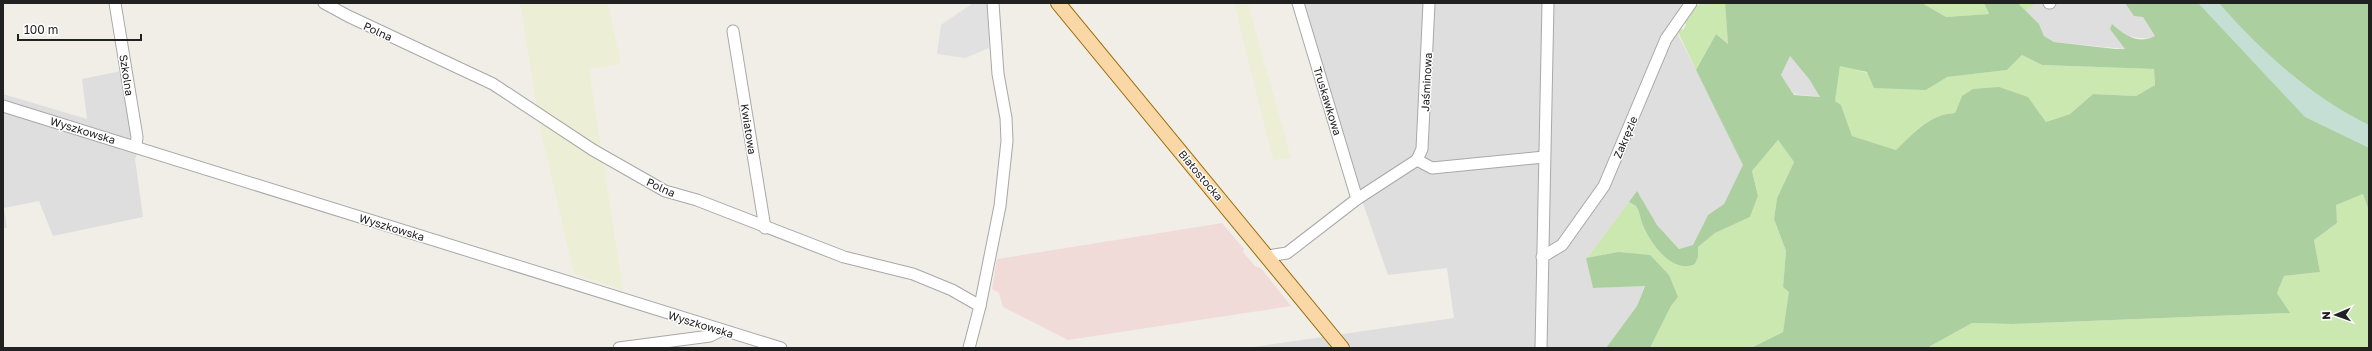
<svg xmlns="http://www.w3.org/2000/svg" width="2372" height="351" font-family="'Golos Text',sans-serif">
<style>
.residential{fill:#dfdede}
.commercial{fill:#f1dbd9}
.farmland{fill:#ecefd5}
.grass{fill:#cbe8b1}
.forest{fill:#accf9f;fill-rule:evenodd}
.wetland{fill:#c6dfd4}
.parking{fill:#e1e1e1}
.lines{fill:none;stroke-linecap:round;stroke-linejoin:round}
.minor-casing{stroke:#a8a8a8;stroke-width:13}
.major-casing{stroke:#996c06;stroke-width:16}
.minor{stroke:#fff;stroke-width:11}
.major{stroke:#f9d7a6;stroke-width:14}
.labels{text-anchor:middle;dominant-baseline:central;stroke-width:3;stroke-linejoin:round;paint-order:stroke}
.street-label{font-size:11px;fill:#212121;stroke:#fff}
</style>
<rect width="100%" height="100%" fill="#f1eee8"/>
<g class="residential">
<path d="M1302 3H1685L1671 21 1744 164 1724 204 1708 215 1694 245 1679 249 1657 225 1637 192 1587 258 1593 288 1645 285 1637 306 1606 348H1246L1454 318 1447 268 1388 275 1352 172Z"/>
<path d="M2037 3H2125L2134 15 2143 17 2155 36 2149 39 2125 36 2123 44 2126 49 2054 42 2044 36 2039 24 2026 11Z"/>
<path d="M1790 56 1809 79 1820 97 1794 94 1781 75Z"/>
<path d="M131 69 143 139 135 159 143 217 53 236 39 201 4 208 7 228H3V94L87 119 82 79Z"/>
</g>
<path class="commercial" d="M1222 223 1244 249 1243 252 1255 266 1261 268 1291 306 1068 340 1003 307 999 293 992 289 997 259Z"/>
<g class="farmland">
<path d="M520 3H608L621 64 589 69 623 290 574 274 541 132Z"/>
<path d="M1234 3H1248L1291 158 1273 160Z"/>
</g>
<g class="grass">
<path d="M1703 3H1725L1728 44 1716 34 1696 70 1678 32 1680 28 1683 30 1686 25 1685 22 1696 6Z"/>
<path d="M1922 3H1984L1989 14 1946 17Z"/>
<path d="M2018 3H2037L2026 11Z"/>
<path d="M2022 55 2042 65 2154 69 2155 85 2136 96 2093 94 2070 114 2046 122 2028 97 1962 96 1955 113C1930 114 1914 133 1896 150L1852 136 1841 105 1835 101 1840 65 1926 90 1946 77 2007 70Z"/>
<path d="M1778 140 1794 162 1777 198 1774 219 1786 251 1783 287 1790 291 1783 332 1751 348H1650L1671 306 1678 297 1618 252 1587 258 1629 202 1636 206C1640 212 1640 217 1642 223 1649 242 1672 275 1695 264L1698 257V247L1715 233 1750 217 1758 196 1752 171Z"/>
<path d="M2363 194 2369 211V348H1927L1972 323 2012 324 2289 313 2277 293 2284 276 2320 272 2314 240 2337 223 2335 205Z"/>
</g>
<g class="forest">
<path d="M1725 3H1922L1946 17 1989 14 1984 3H2018L2039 24 2044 36 2054 42 2115 49H2125L2110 29 2112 24C2124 35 2139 45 2155 36L2143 17 2134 16 2125 3H2369V211L2363 194 2336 205 2337 223 2314 240 2320 272 2284 276 2277 293 2290 313 2012 324 1972 323 1927 348H1751L1783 332 1789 292 1783 287 1786 251 1774 219 1777 198 1794 162 1778 140 1752 171 1758 196 1750 217 1715 233 1698 247V257L1695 264C1672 275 1649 242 1642 223 1640 217 1640 212 1636 206L1629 202 1637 191 1657 225 1679 249 1693 245 1708 215 1724 204 1743 165 1696 70 1716 34 1728 44ZM2022 55 2042 65 2154 69 2155 85 2136 96 2093 94 2070 114 2046 122 2028 97 1999 87 1973 89 1962 96 1955 113C1930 114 1914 133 1896 150L1852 136 1841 105 1835 101 1840 66 1867 72 1874 88 1926 90 1947 77 2007 70ZM1790 56 1809 79 1820 97 1794 95 1781 75Z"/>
<path d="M1618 252 1650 255 1669 275 1678 297 1671 306 1650 348H1606L1637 306 1645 286 1593 288 1586 258Z"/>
</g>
<path class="wetland" d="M2198 3H2219C2261 51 2311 97 2369 125V148L2305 117Z"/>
<path class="parking" d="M973 3H988L989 48 965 58 937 54 941 25Z"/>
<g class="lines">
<g class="minor-casing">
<g id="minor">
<path d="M115 3 137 137 136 147"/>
<path d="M324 3 348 16 493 84 593 150 665 191 697 200 844 257 913 274 952 290 980 306 969 348"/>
<path d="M1298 3 1357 199"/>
<path d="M2049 3H2050"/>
<path d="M733 31 765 228"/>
<path d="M3 106 781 348"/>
<path d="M1417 160 1422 149 1429 3"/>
<path d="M1268 256 1287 253 1357 199 1417 160 1432 168 1544 157"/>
<path d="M1542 257 1562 245 1604 186 1666 39 1691 3"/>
<path d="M980 306 1000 206 1007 141 1006 118 998 74 993 3"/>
<path d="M619 348 710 336 722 330"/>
<path d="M1541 348 1548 3"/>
</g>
</g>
<g class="major-casing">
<path id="major" d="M1058 3 1342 348"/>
</g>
<use href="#minor" class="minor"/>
<use href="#major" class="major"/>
</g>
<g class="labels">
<g class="street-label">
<text transform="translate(378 31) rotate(25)">Polna</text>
<text transform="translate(127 75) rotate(81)">Szkolna</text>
<text transform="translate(1426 82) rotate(-87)">Jaśminowa</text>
<text transform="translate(1328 101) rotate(73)">Truskawkowa</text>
<text transform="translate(749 129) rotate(81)">Kwiatowa</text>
<text transform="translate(83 130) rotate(17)">Wyszkowska</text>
<text transform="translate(1625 137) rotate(-67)">Zakręzie</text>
<text transform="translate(1201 175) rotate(50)">Białostocka</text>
<text transform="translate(661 187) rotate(25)">Polna</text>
<text transform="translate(392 227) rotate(17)">Wyszkowska</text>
<text transform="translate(701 324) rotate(17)">Wyszkowska</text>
</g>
</g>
<rect width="2372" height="351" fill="none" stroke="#212121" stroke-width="8"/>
<g transform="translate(2336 315) rotate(268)" stroke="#ffffff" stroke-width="3" paint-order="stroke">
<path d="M0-3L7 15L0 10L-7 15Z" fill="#212121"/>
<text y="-6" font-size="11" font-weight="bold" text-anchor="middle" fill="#212121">N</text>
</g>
<path d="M18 34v6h123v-6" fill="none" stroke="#212121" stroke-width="2"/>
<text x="24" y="34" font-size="12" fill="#212121" stroke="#ffffff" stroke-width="3" paint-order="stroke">100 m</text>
</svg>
